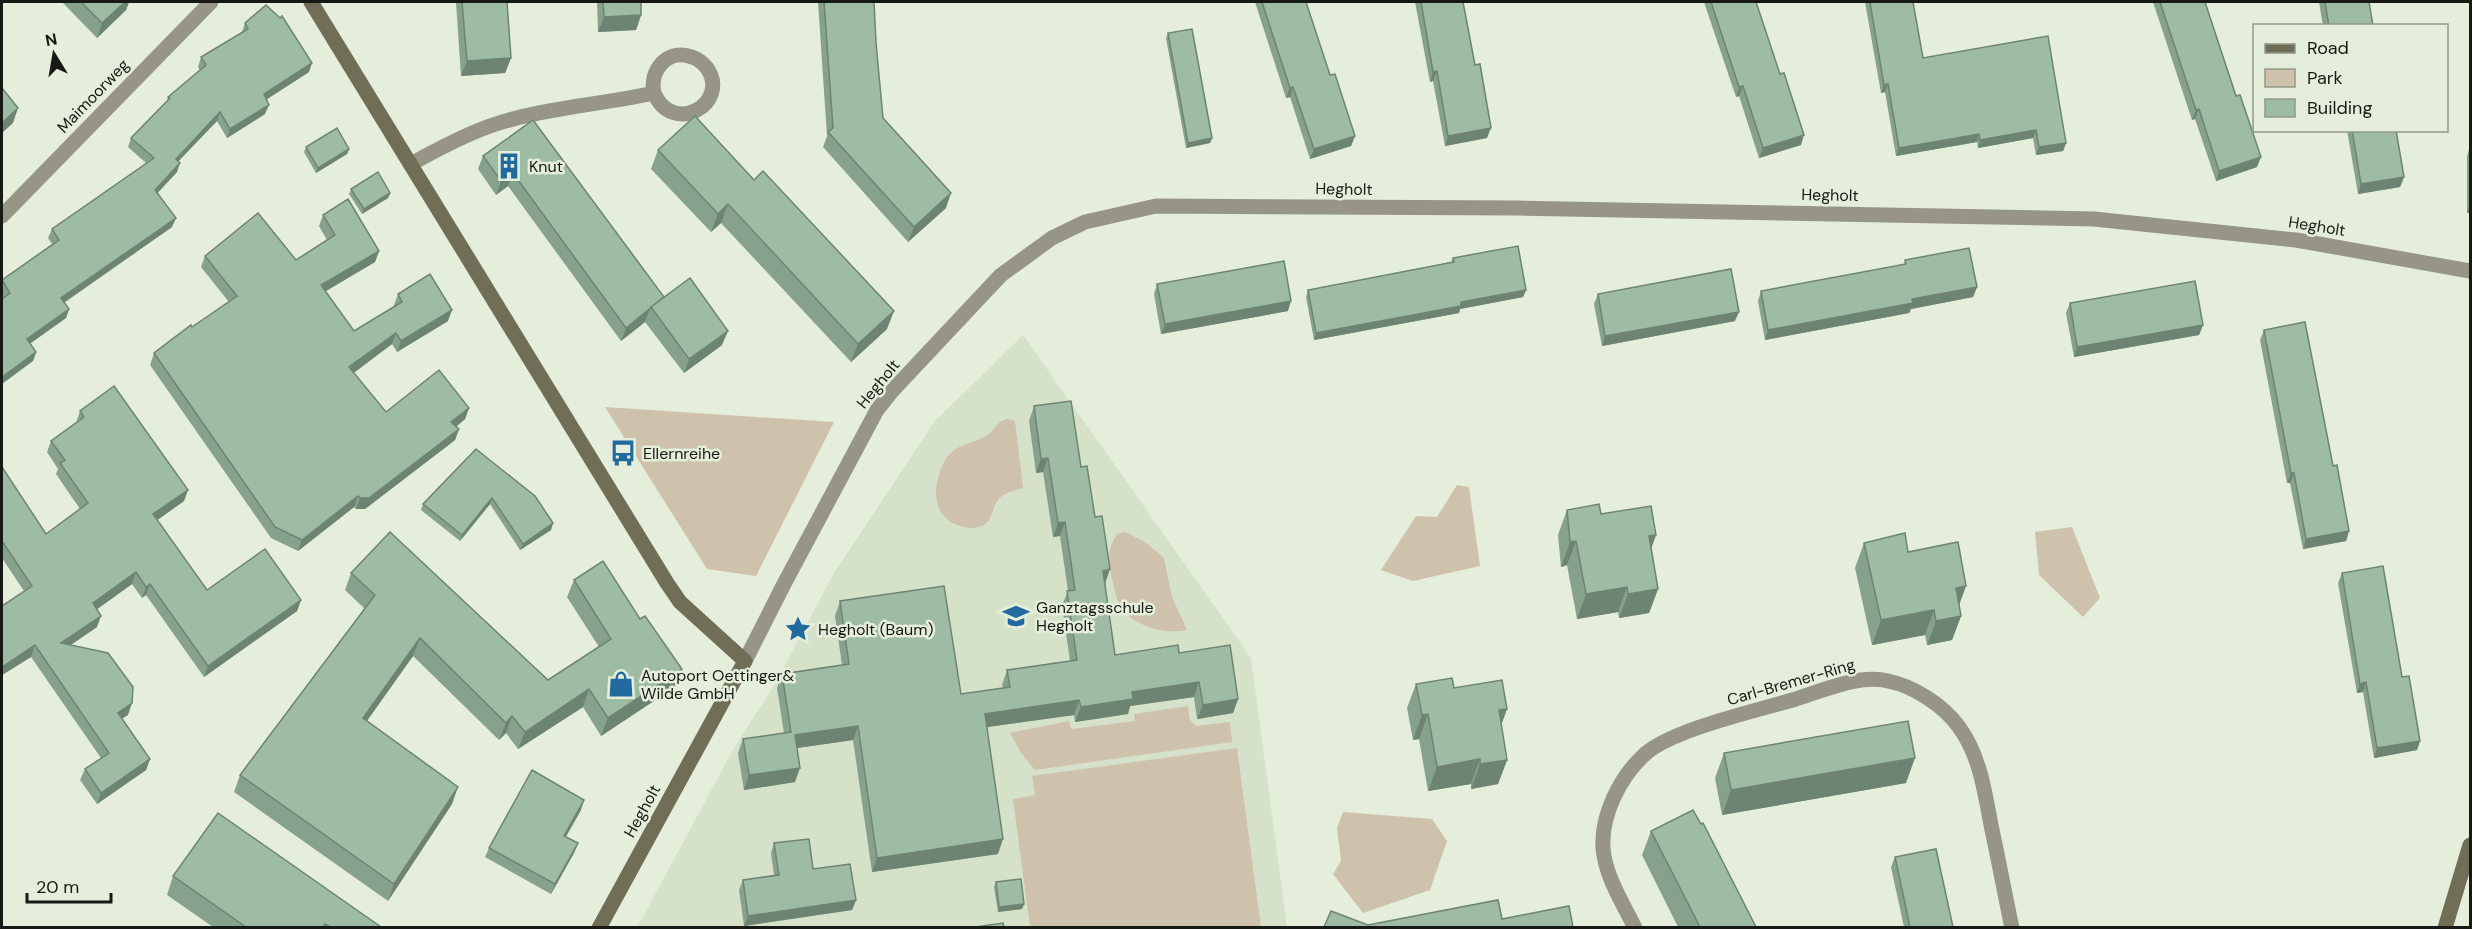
<svg xmlns="http://www.w3.org/2000/svg" width="2472" height="929" font-family="'DM Sans',sans-serif">
<style>
.built{fill:#d6e1c9}
.green{fill:#cfc2ad}
.lines{fill:none;stroke-linecap:round;stroke-linejoin:round}
.street{stroke:#979686;stroke-width:15}
.secondary{stroke:#706e57;stroke-width:15}
.wall{fill:#87a28c}
.shaded-wall{fill:#6e8472}
.building{fill:#9dbca3;stroke:#6e8472;stroke-width:1.5}
.labels{text-anchor:middle;dominant-baseline:central;stroke-width:5;stroke-linejoin:round;paint-order:stroke}
.street-label{font-size:16px;fill:#171a14;stroke:#e5eddb}
.poi-label{font-size:16px;fill:#171a14;stroke:#e5eddb;text-anchor:start}
</style>
<rect width="100%" height="100%" fill="#e5eddb"/>
<path class="built" d="M1023 335 1251 658 1287 927 637 928 734 748 775 684 834 573 935 421Z"/>
<g class="green">
<path d="M605 407 834 422 756 576 707 569Z"/>
<path d="M1007 419 1015 421 1023 488C1016 490 1007 492 1002 496 990 505 995 524 978 527 972 529 967 528 960 526 931 517 932 486 944 462 953 444 972 444 986 436 995 430 996 422 1007 419Z"/>
<path d="M1457 485 1469 487 1480 566 1413 581 1381 570 1416 516 1437 517Z"/>
<path d="M2072 527 2100 598 2083 617 2039 575 2035 532Z"/>
<path d="M1125 532 1145 542 1164 558 1172 597 1187 630C1166 635 1132 626 1120 606 1116 598 1114 588 1112 579 1108 563 1107 549 1117 534Z"/>
<path d="M1188 706 1190 720 1196 726 1230 722 1232 742 1035 770 1021 753 1010 733 1069 721 1071 729 1135 721 1134 714Z"/>
<path d="M1237 748 1261 927H1030L1013 799 1035 795 1032 776Z"/>
<path d="M1343 812 1432 819 1447 841 1430 890 1363 913 1333 874 1341 861 1337 828Z"/>
</g>
<g class="lines">
<g class="street">
<path d="M411 164C436 150 462 136 490 126 542 108 599 105 654 93 673 137 731 103 707 68 703 63 698 59 692 57 668 48 649 70 654 93"/>
<path d="M2 216 211 2"/>
<path d="M745 661 784 584 877 410 892 391 1001 275 1052 238 1085 222 1156 206 1517 208 2094 219 2296 240 2470 271"/>
<path d="M1635 928C1623 903 1605 876 1603 848 1601 815 1620 777 1644 755 1670 730 1759 710 1796 699 1817 692 1840 683 1861 680 1870 679 1880 679 1888 681 1914 686 1944 706 1959 727 1981 757 1985 795 1992 830 1999 862 2005 895 2012 928"/>
</g>
<g class="secondary">
<path d="M311 2 667 583 680 602 745 661 599 928"/>
<path d="M2445 928 2470 845"/>
</g>
</g>
<g class="wall">
<path d="M62 2H129L126 10 97 38Z"/>
<path d="M456 2H507L511 58 505 73 461 76Z"/>
<path d="M597 2H641V15L636 30 598 32Z"/>
<path d="M818 2H874L876 43 883 118 946 208 908 242 823 147 827 136Z"/>
<path d="M1255 2H1306L1330 75 1355 136 1351 146 1310 159 1290 97 1286 98Z"/>
<path d="M1415 2H1463L1487 138 1445 146 1433 81 1430 82Z"/>
<path d="M1704 2H1756L1801 145 1759 158 1739 96 1736 97Z"/>
<path d="M1865 2H1913L1923 58 2066 143 2063 151 2036 155 2033 138 1978 148 1977 142 1896 156 1885 92 1881 93Z"/>
<path d="M2153 2H2205L2236 96 2257 167 2216 181 2195 119 2192 120Z"/>
<path d="M2319 2H2369L2373 26H2323Z"/>
<path d="M245 23 309 72 267 99 265 114 227 138 217 121 178 161 177 172 157 193 172 227 64 303 69 309 66 318 30 343 36 352 33 361 2 295V280L52 244 48 238 52 229 146 163 128 147 131 138 167 101 168 97 200 70 198 67 201 57 242 32Z"/>
<path d="M1168 33 1212 138 1210 143 1186 148 1166 38Z"/>
<path d="M695 116 887 329 851 362 721 223 711 232 651 169 658 150Z"/>
<path d="M533 120 664 297 722 345 684 373 645 322 621 341 508 186 496 195 478 169 483 156Z"/>
<path d="M2347 130H2396L2404 177 2400 187 2358 194Z"/>
<path d="M2470 146V213H2467V156Z"/>
<path d="M306 147 349 149 347 154 316 173 304 152Z"/>
<path d="M351 189 390 193 388 198 362 214 349 194Z"/>
<path d="M323 215 379 251 375 262 325 291 354 331 394 306V305L398 294 448 321 397 352 392 344 354 373 386 412 469 408 465 419 456 427 459 429 455 440 365 509H356L354 507 298 551 271 538 150 365 154 353 229 302 201 267 205 256 296 260 327 240 319 226Z"/>
<path d="M1453 258 1526 290 1523 297 1460 309 1459 313 1314 340 1306 297 1308 290 1451 262Z"/>
<path d="M1905 260 1977 287 1973 297 1911 309 1909 313 1765 340 1758 301 1761 291 1904 265Z"/>
<path d="M1157 284 1288 311 1161 334 1154 294Z"/>
<path d="M1598 294 1735 321 1602 346 1594 304Z"/>
<path d="M2070 303 2203 325 2199 335 2074 357 2066 313Z"/>
<path d="M2264 330 2333 466 2349 531 2346 541 2303 549 2290 483H2287L2260 340Z"/>
<path d="M1034 406 1081 467 1105 584 1115 655 1179 653 1238 699 1233 713 1197 719 1194 697 1130 706 1128 714 1075 722 1074 715 987 727 998 854 872 872 853 740 797 748 795 782 744 790 738 753 743 739 784 733 777 688 782 674 842 665 835 616 840 601 961 694 1003 688 1002 685 1007 670 1070 661 1062 605 1068 591 1060 536 1053 537 1043 472 1036 473 1029 421Z"/>
<path d="M80 411 188 490 184 501 157 520 207 590 301 600 297 611 204 677 146 595 142 598 132 584 97 609V627L71 645 128 715 122 718 150 759 146 770 97 804 80 780 85 769 101 758 31 657 2 675V606L24 591 2 558V467L46 534 80 509 56 474 58 469 47 452 51 441 76 423Z"/>
<path d="M476 449 553 523 551 530 520 550 490 504 460 541 421 510 423 504Z"/>
<path d="M1567 510 1601 514 1656 535 1651 548 1658 589 1649 613 1619 618 1618 612 1577 619 1567 565 1561 567 1558 535Z"/>
<path d="M1864 543 1908 552 1959 606 1961 616 1952 640 1927 645 1925 635 1872 645 1855 568Z"/>
<path d="M351 573 548 680 599 647 567 597 574 580 640 619 682 669 675 687 601 736 583 707 518 749 506 733 499 740 413 656 367 721 452 804 388 901 234 792 240 775 365 609 345 590Z"/>
<path d="M2342 573 2402 677 2420 741 2417 750 2374 758 2363 692 2357 693 2338 583Z"/>
<path d="M1416 684 1507 709 1501 725 1507 760 1498 784 1471 789V784L1428 791 1419 739 1413 740 1407 708Z"/>
<path d="M1724 753 1906 783 1722 815 1715 778Z"/>
<path d="M581 810 566 837 578 843 574 853 551 894 485 857 489 848Z"/>
<path d="M1651 831 1756 927H1678L1642 855Z"/>
<path d="M774 843 856 900 852 910 744 926 739 890 743 880 774 875 771 853Z"/>
<path d="M1895 857 1953 927H1904L1891 867Z"/>
<path d="M173 876 381 927H213L167 895Z"/>
<path d="M996 882 1024 904 1022 909 998 912 994 887Z"/>
</g>
<g class="shaded-wall">
<path d="M125 2H129L126 10 97 38 102 23Z"/>
<path d="M641 15 636 30 598 32 604 17Z"/>
<path d="M511 58 505 73 461 76 467 61Z"/>
<path d="M312 63 309 72 261 103 264 94Z"/>
<path d="M1437 71 1433 81 1430 82 1433 72Z"/>
<path d="M1888 84 1885 92 1881 93 1884 85Z"/>
<path d="M1743 86 1739 96 1736 97 1739 87Z"/>
<path d="M1293 87 1290 97 1286 98 1290 88Z"/>
<path d="M269 105 265 114 227 138 230 129Z"/>
<path d="M18 108 13 123 2 133V123Z"/>
<path d="M2199 109 2195 119 2192 120 2196 110Z"/>
<path d="M220 112 217 121 172 168 176 159Z"/>
<path d="M1491 128 1487 138 1445 146 1448 136Z"/>
<path d="M2036 130 2033 138 1978 148 1980 140Z"/>
<path d="M1979 134 1977 142 1896 156 1899 148Z"/>
<path d="M1804 135 1801 145 1759 158 1763 148Z"/>
<path d="M1355 136 1351 146 1310 159 1314 149Z"/>
<path d="M1212 138 1210 143 1186 148 1188 143Z"/>
<path d="M2066 143 2063 151 2036 155 2039 147Z"/>
<path d="M349 149 347 154 316 173 318 168Z"/>
<path d="M2261 157 2257 167 2216 181 2219 171Z"/>
<path d="M180 163 177 172 152 199 155 190Z"/>
<path d="M513 173 508 186 496 195 501 181Z"/>
<path d="M2404 177 2400 187 2358 194 2361 184Z"/>
<path d="M390 193 388 198 362 214 364 209Z"/>
<path d="M951 193 946 208 908 242 914 227Z"/>
<path d="M728 204 721 223 711 232 718 214Z"/>
<path d="M2470 204V213H2467Z"/>
<path d="M176 218 172 227 57 307 61 298Z"/>
<path d="M379 251 375 262 316 297 321 285Z"/>
<path d="M1977 287 1973 297 1911 309 1909 313 1765 340 1768 330 1912 299Z"/>
<path d="M1526 290 1523 297 1460 309 1459 313 1314 340 1316 333 1461 302Z"/>
<path d="M1291 301 1288 311 1161 334 1165 324Z"/>
<path d="M650 308 645 322 621 341 626 328Z"/>
<path d="M69 309 66 318 24 348 27 339Z"/>
<path d="M452 310 448 321 397 352 401 341Z"/>
<path d="M894 311 887 329 851 362 858 344Z"/>
<path d="M1739 312 1735 321 1602 346 1605 336Z"/>
<path d="M2203 325 2199 335 2074 357 2077 347Z"/>
<path d="M728 331 722 345 684 373 689 359Z"/>
<path d="M396 333 392 344 345 379 349 367Z"/>
<path d="M36 352 33 361 2 384V377Z"/>
<path d="M469 408 465 419 447 434 451 422Z"/>
<path d="M459 429 455 440 365 509H356L360 498Z"/>
<path d="M1048 458 1043 472 1036 473 1041 459Z"/>
<path d="M2291 473H2294L2290 483H2287Z"/>
<path d="M188 490 184 501 149 526 153 514Z"/>
<path d="M358 496 354 507 298 551 302 540Z"/>
<path d="M492 498 490 504 460 541 462 535Z"/>
<path d="M1065 522 1060 536 1053 537 1058 523Z"/>
<path d="M553 523 551 530 520 550 523 544Z"/>
<path d="M2349 531 2346 541 2303 549 2306 539Z"/>
<path d="M1656 535 1647 560 1649 536Z"/>
<path d="M1576 541 1567 565 1561 567 1570 542Z"/>
<path d="M1110 569 1105 584 1103 571Z"/>
<path d="M136 572 132 584 89 615 93 603Z"/>
<path d="M150 584 146 595 142 598 146 587Z"/>
<path d="M1966 586 1957 611 1956 588Z"/>
<path d="M1627 587 1618 612 1577 619 1586 594Z"/>
<path d="M1658 589 1649 613 1619 618 1628 594Z"/>
<path d="M301 600 297 611 204 677 208 666Z"/>
<path d="M1934 610 1925 635 1872 645 1881 620Z"/>
<path d="M101 616 97 627 57 654 61 643Z"/>
<path d="M1961 616 1952 640 1927 645 1936 621Z"/>
<path d="M420 638 413 656 356 736 363 718Z"/>
<path d="M35 645 31 657 2 675V667Z"/>
<path d="M682 669 675 687 601 736 608 718Z"/>
<path d="M1199 682 1194 697 1130 706 1128 714 1075 722 1081 707 1132 692Z"/>
<path d="M2366 682 2363 692 2357 693 2360 684Z"/>
<path d="M589 689 583 707 518 749 525 732Z"/>
<path d="M1238 699 1233 713 1197 719 1203 705Z"/>
<path d="M1079 700 1074 715 980 728 985 714Z"/>
<path d="M132 703 128 715 114 724 118 713Z"/>
<path d="M1507 709 1498 734 1499 710Z"/>
<path d="M1428 714 1419 739 1413 740 1422 715Z"/>
<path d="M512 716 506 733 499 740 506 723Z"/>
<path d="M858 726 853 740 790 749 795 735Z"/>
<path d="M2420 741 2417 750 2374 758 2377 748Z"/>
<path d="M1915 758 1906 783 1722 815 1731 790Z"/>
<path d="M150 759 146 770 97 804 101 793Z"/>
<path d="M1480 759 1471 784 1428 791 1437 767Z"/>
<path d="M1507 760 1498 784 1471 789 1480 764Z"/>
<path d="M800 768 795 782 744 790 749 775Z"/>
<path d="M458 787 452 804 388 901 394 884Z"/>
<path d="M584 800 581 810 560 846 564 836Z"/>
<path d="M1003 839 998 854 872 872 877 858Z"/>
<path d="M578 843 574 853 551 894 555 884Z"/>
<path d="M856 900 852 910 744 926 748 916Z"/>
<path d="M1024 904 1022 909 998 912 999 907Z"/>
</g>
<g class="building">
<path d="M81 2H125L102 23Z"/>
<path d="M462 2H507L511 58 467 61Z"/>
<path d="M603 2H641V15L604 17Z"/>
<path d="M824 2H874L876 43 883 118 951 193 914 227 828 132 833 128Z"/>
<path d="M1262 2H1306L1330 75 1335 74 1355 136 1314 149 1293 87 1290 88Z"/>
<path d="M1421 2H1463L1475 65 1480 64 1491 128 1448 136 1437 71 1433 72Z"/>
<path d="M1711 2H1756L1780 74 1784 73 1804 135 1763 148 1743 86 1739 87Z"/>
<path d="M1870 2H1913L1923 58 2048 36 2066 143 2039 147 2036 130 1980 140 1979 134 1899 148 1888 84 1884 85Z"/>
<path d="M2160 2H2205L2236 96 2240 95 2261 157 2219 171 2199 109 2196 110Z"/>
<path d="M2325 2H2369L2373 26H2329Z"/>
<path d="M266 5 280 18 282 16 312 63 264 94 269 105 230 129 220 112 176 159 180 163 155 190 176 218 61 298 69 309 27 339 36 352 2 377V299L10 293 2 280 59 240 52 229 154 158 131 138 170 98 168 97 206 65 201 57 248 29 245 23Z"/>
<path d="M1192 29 1212 138 1188 143 1168 33Z"/>
<path d="M2 88 18 108 2 123Z"/>
<path d="M695 116 754 180 763 171 894 311 858 344 728 204 718 214 658 150Z"/>
<path d="M533 120 664 297 626 328 513 173 501 181 483 156Z"/>
<path d="M337 128 349 149 318 168 306 147Z"/>
<path d="M2352 130H2396L2404 177 2361 184Z"/>
<path d="M378 172 390 193 364 209 351 189Z"/>
<path d="M348 199 379 251 321 285 354 331 402 302 398 294 430 274 452 310 401 341 396 333 349 367 386 412 439 370 469 408 451 422 459 429 369 498H360L358 496 302 540 275 527 154 353 191 325 192 327 237 296 205 256 258 213 296 260 335 235 323 215Z"/>
<path d="M1518 246 1526 290 1461 302V306L1316 333 1308 290 1454 262 1453 258Z"/>
<path d="M1969 248 1977 287 1912 299 1913 303 1768 330 1761 291 1906 264 1905 260Z"/>
<path d="M1284 261 1291 301 1165 324 1157 284Z"/>
<path d="M1731 269 1739 312 1605 336 1598 294Z"/>
<path d="M690 278 728 331 689 359 651 307Z"/>
<path d="M2195 281 2203 325 2077 347 2070 303Z"/>
<path d="M2305 322 2333 466 2337 465 2349 531 2306 539 2294 473H2291L2264 330Z"/>
<path d="M114 386 188 490 153 514 207 590 265 549 301 600 208 666 150 584 146 587 136 572 93 603 101 616 61 643 108 653 133 687 132 703 118 713 150 759 101 793 85 769 109 753 35 645 2 667V606L32 586 2 541V467L46 534 88 503 60 463 65 460 51 441 84 417 80 411Z"/>
<path d="M1071 401 1081 467 1087 466 1095 517 1102 516 1110 569 1103 571 1115 655 1178 645 1179 653 1230 645 1238 699 1203 705 1199 682 1132 692 1133 699 1081 707 1079 700 985 714 1003 839 877 858 858 726 795 735 800 768 749 775 743 739 791 732 782 674 849 664 840 601 944 586 961 694 1010 687 1007 670 1077 660 1067 591 1075 590 1065 522 1058 523 1048 458 1041 459 1034 406Z"/>
<path d="M476 449 535 496 553 523 523 544 492 498 462 535 423 504Z"/>
<path d="M1599 504 1601 514 1651 506 1656 535 1649 536 1658 589 1628 594 1627 587 1586 594 1576 541 1570 542 1567 510Z"/>
<path d="M390 532 548 680 611 639 574 580 603 561 640 619 645 616 682 669 608 718 589 689 525 732 512 716 506 723 420 638 363 718 458 787 394 884 240 775 375 595 351 573Z"/>
<path d="M1905 533 1908 552 1958 542 1966 586 1956 588 1961 616 1936 621 1934 610 1881 620 1864 543Z"/>
<path d="M2383 566 2402 677 2409 676 2420 741 2377 748 2366 682 2360 684 2342 573Z"/>
<path d="M1452 678 1454 688 1502 680 1507 709 1499 710 1507 760 1480 764V759L1437 767 1428 714 1422 715 1416 684Z"/>
<path d="M1908 721 1915 758 1731 790 1724 753Z"/>
<path d="M532 770 584 800 564 836 578 843 555 884 489 848Z"/>
<path d="M1693 810 1701 824 1703 823 1756 927H1700L1651 831Z"/>
<path d="M218 813 381 927H330L325 924 323 927H246L173 876Z"/>
<path d="M809 839 813 869 850 864 856 900 748 916 743 880 779 875 774 843Z"/>
<path d="M1936 849 1953 927H1910L1895 857Z"/>
<path d="M1021 879 1024 904 999 907 996 882Z"/>
<path d="M1498 900 1502 919 1569 906 1573 927H1324L1331 911 1368 925Z"/>
<path d="M1003 923 1004 927H975Z"/>
</g>
<defs>
<g id="building-bare" transform="scale(2.07)"><path d="M-4-6H4V6H1V3H-1V6H-4ZM-2.5-4.3h1.7v1.8h-1.7ZM.8-4.3h1.7v1.8H.8ZM-2.5-1h1.7V.8h-1.7ZM.8-1h1.7V.8H.8Z" fill="#206a9d" stroke="#e5eddb" stroke-width="2.5" paint-order="stroke"/></g>
<g id="bus-bare" transform="scale(2.07)"><path d="M-5-6H5V4H4V6H2V4H-2V6H-4V4H-5ZM-3.5-4V0h7V-4ZM-3.5 1.2v1.5H-2V1.2ZM2 1.2v1.5H3.5V1.2Z" fill="#206a9d" stroke="#e5eddb" stroke-width="2.5" paint-order="stroke"/></g>
<g id="school-bare" transform="scale(2.07)"><path d="M0-5L7-2L0 1L-7-2ZM-4 1L0 2.5L4 1V4Q0 6-4 4Z" fill="#206a9d" stroke="#e5eddb" stroke-width="2.5" paint-order="stroke"/></g>
<g id="sight-bare" transform="scale(2.07)"><path d="M0-6L1.8-2.2L6-1.7L2.9 1.2L3.7 5.4L0 3.3L-3.7 5.4L-2.9 1.2L-6-1.7L-1.8-2.2Z" fill="#206a9d" stroke="#e5eddb" stroke-width="2.5" paint-order="stroke"/></g>
<g id="shop-bare" transform="scale(2.07)"><path d="M-5-2.5h2.3a2.7 3.5 0 0 1 5.4 0H5L5.5 6h-11ZM-1.5-2.5h3a1.5 2.3 0 0 0-3 0Z" fill="#206a9d" stroke="#e5eddb" stroke-width="2.5" paint-order="stroke"/></g>
</defs>
<g fill-rule="evenodd">
<use href="#building-bare" x="509" y="166"/>
<use href="#bus-bare" x="623" y="453"/>
<use href="#school-bare" x="1016" y="616"/>
<use href="#sight-bare" x="798" y="629"/>
<use href="#shop-bare" x="621" y="684"/>
</g>
<g class="labels">
<g class="street-label">
<text transform="translate(93 96) rotate(-46)">Maimoorweg</text>
<text transform="translate(1344 189) rotate(1)">Hegholt</text>
<text transform="translate(1830 195) rotate(1)">Hegholt</text>
<text transform="translate(2317 226) rotate(9)">Hegholt</text>
<text transform="translate(878 384) rotate(-51)">Hegholt</text>
<text transform="translate(1791 682) rotate(-16)">Carl-Bremer-Ring</text>
<text transform="translate(642 811) rotate(-61)">Hegholt</text>
</g>
<g class="poi-label">
<text x="529" y="166">Knut</text>
<text x="643" y="453">Ellernreihe</text>
<text x="1036" y="607">Ganztagsschule<tspan x="1036" dy="18">Hegholt</tspan></text>
<text x="818" y="629">Hegholt (Baum)</text>
<text x="641" y="675">Autoport Oettinger&amp;<tspan x="641" dy="18">Wilde GmbH</tspan></text>
</g>
</g>
<rect width="2472" height="929" fill="none" stroke="#171a14" stroke-width="6"/>
<rect x="2253" y="24" width="195" height="108" fill="#e5eddb" stroke="#93998b" stroke-width="1.5"/>
<rect x="2265" y="44" width="30" height="9" fill="#706e57" stroke="#93998b" stroke-width="1.5"/>
<text x="2307" y="54" font-size="18" fill="#171a14">Road</text>
<rect x="2265" y="69" width="30" height="18" fill="#cfc2ad" stroke="#93998b" stroke-width="1.5"/>
<text x="2307" y="84" font-size="18" fill="#171a14">Park</text>
<rect x="2265" y="99" width="30" height="18" fill="#9dbca3" stroke="#93998b" stroke-width="1.5"/>
<text x="2307" y="114" font-size="18" fill="#171a14">Building</text>
<g transform="translate(54 54) rotate(349)" stroke="#e5eddb" stroke-width="4.5" paint-order="stroke">
<path d="M0-4.5L10 22L0 15L-10 22Z" fill="#171a14"/>
<text y="-9" font-size="16" font-weight="bold" text-anchor="middle" fill="#171a14">N</text>
</g>
<path d="M27 893v9h84v-9" fill="none" stroke="#171a14" stroke-width="3"/>
<text x="36" y="893" font-size="18" fill="#171a14" stroke="#e5eddb" stroke-width="4.5" paint-order="stroke">20 m</text>
</svg>
